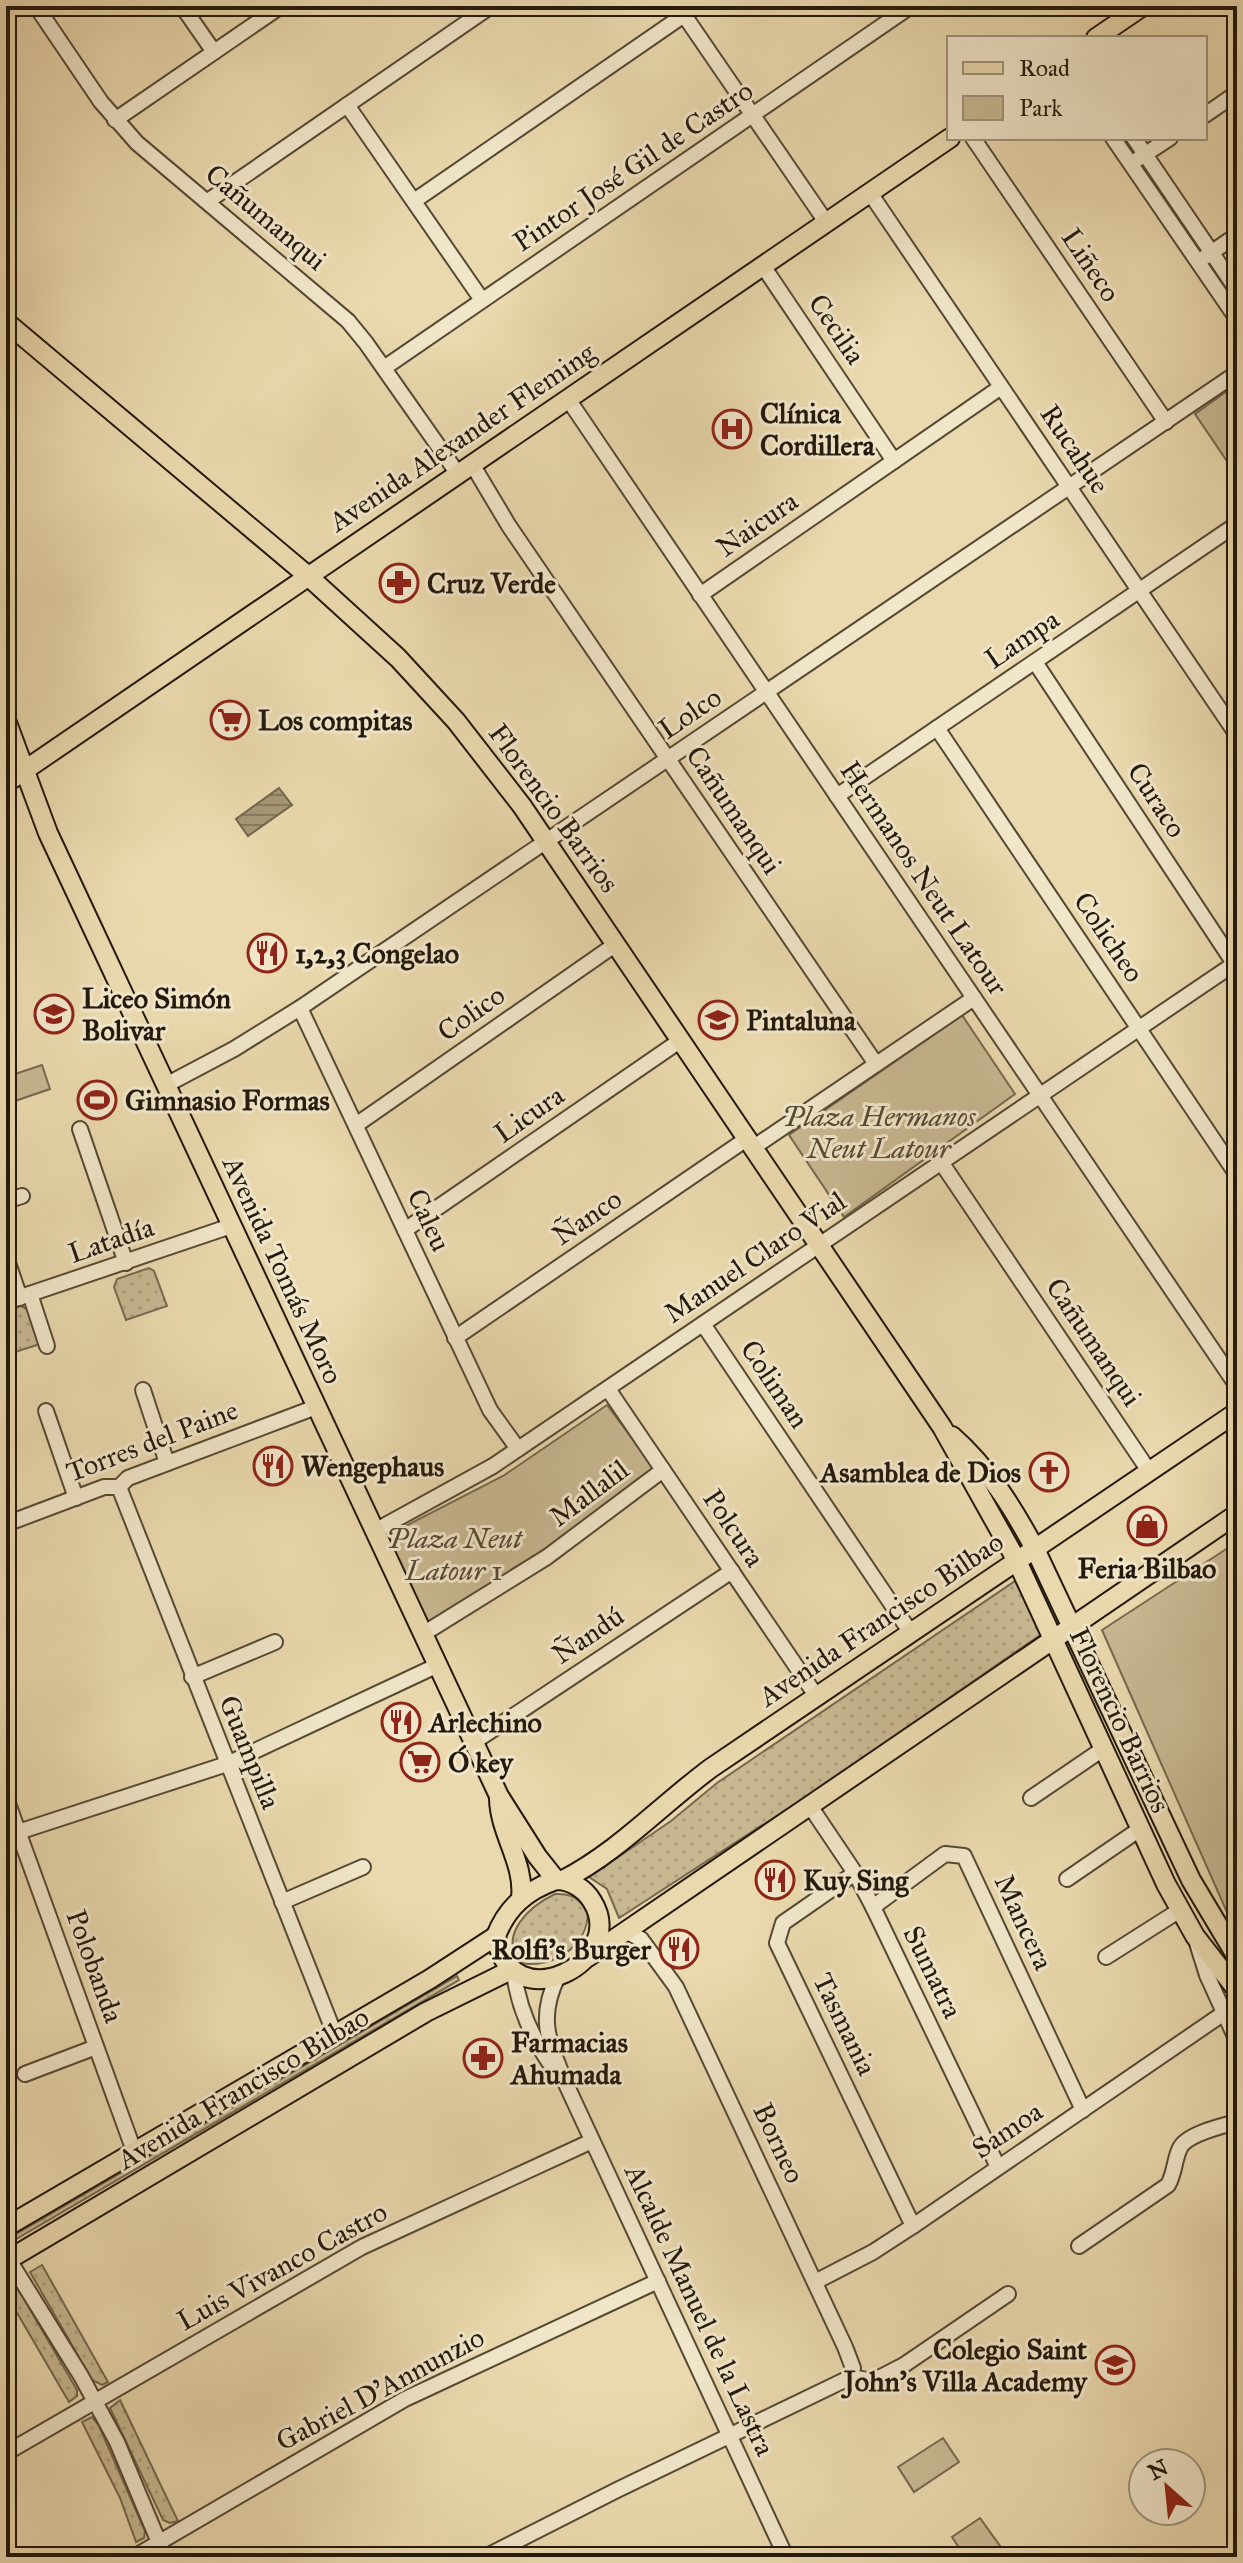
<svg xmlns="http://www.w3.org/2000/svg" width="1243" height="2563" font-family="'IM FELL Great Primer',serif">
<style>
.grass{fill:url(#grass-dots);stroke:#76684f;stroke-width:2}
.park{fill:#c8b892;stroke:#76684f;stroke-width:2}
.water{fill:url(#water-rules);stroke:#72654c;stroke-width:2}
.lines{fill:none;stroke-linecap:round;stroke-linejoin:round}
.minor-casing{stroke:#554934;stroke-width:18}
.major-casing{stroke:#23190c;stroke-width:22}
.minor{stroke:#f1e6ca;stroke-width:14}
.major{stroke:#ead9ae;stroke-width:18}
.labels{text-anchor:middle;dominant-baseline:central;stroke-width:6;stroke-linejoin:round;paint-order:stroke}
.street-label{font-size:28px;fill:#23190c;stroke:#f1e6ca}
.poi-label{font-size:28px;font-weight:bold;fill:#23190c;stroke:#f1e6ca;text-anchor:start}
.park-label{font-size:28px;font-style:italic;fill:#554934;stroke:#f1e6ca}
</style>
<defs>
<pattern id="grass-dots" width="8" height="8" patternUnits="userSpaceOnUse" patternTransform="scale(2)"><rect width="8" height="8" fill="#c8b892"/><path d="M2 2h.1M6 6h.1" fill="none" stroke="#ac9e7d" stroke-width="1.8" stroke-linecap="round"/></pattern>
<pattern id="water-rules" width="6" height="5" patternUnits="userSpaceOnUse" patternTransform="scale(2)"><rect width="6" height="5" fill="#a69877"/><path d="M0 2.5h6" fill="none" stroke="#877b60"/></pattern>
</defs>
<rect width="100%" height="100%" fill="#ead9ae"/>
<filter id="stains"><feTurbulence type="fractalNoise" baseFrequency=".0025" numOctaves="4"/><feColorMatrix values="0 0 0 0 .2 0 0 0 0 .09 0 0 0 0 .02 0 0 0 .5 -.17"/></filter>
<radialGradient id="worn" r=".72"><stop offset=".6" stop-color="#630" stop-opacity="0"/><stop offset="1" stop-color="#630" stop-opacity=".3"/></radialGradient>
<g class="grass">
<path d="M149 1268 154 1271 167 1306 126 1320 114 1287 117 1279Z"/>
<path d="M21 1306 27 1309 40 1344 6 1355V1311Z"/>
<path d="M1018 1579 1043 1633 815 1791 619 1918 607 1889 589 1877 671 1821 717 1783Z"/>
<path d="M555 1894C572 1893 579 1899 588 1912 588 1947 552 1969 520 1963 498 1934 530 1906 555 1894Z"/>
<path d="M457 1976 459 1980 6 2245V2240Z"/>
<path d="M42 2265 108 2382 102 2385 92 2380 30 2272Z"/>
<path d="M14 2282 77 2390V2396L69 2402 6 2294V2286Z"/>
<path d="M120 2400 178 2521 170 2523 163 2520 110 2408Z"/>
<path d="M92 2417 99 2426 145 2531 144 2538 136 2542 120 2498 82 2422Z"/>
</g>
<g class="park">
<path d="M1237 384V476L1195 414Z"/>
<path d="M962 1015 1015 1094 844 1217 789 1135Z"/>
<path d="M42 1065 50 1089 6 1104V1077Z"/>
<path d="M607 1405 655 1469 544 1555 429 1626 386 1536 503 1476Z"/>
<path d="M1237 1542V1928L1230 1919 1102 1630Z"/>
<path d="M943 2438 959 2462 914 2492 898 2467Z"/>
<path d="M980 2518 1008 2557H965L952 2537Z"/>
</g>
<path class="water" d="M279 788 292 805 248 836 236 819Z"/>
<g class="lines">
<g class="minor-casing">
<g id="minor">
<path d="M36 6 101 102 137 143 348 321 366 343 458 474"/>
<path d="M182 6 214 52"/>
<path d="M684 15 826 222"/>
<path d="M347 105 482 300"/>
<path d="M1205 115 1237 93"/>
<path d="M115 120 281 6"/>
<path d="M973 138 1166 422"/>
<path d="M1113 138 1237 319"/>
<path d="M1134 138 1237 290"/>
<path d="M1138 159 1170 138"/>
<path d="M870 193 1237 735"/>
<path d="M208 201 491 6"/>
<path d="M414 201 697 6"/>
<path d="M1205 257 1237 235"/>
<path d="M763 266 894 461"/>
<path d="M384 368 911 6"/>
<path d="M568 399 1237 1386"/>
<path d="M472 464 509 526 876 1064"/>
<path d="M700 595 1001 387"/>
<path d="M1035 662 1237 968"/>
<path d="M937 728 1237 1175"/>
<path d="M837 796 1237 524"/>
<path d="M300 1008 490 1410 518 1449"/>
<path d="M166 1085 234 1049 300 1008 1237 373"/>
<path d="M356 1125 616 944"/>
<path d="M80 1129 126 1263"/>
<path d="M754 1147 974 998"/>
<path d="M941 1162 1149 1471"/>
<path d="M6 1201 22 1196"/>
<path d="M405 1230 681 1040"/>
<path d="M6 1257 20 1298"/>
<path d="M30 1294 47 1346"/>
<path d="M6 1302 231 1226"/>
<path d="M703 1324 911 1633"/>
<path d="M455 1338 748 1138"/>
<path d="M608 1389 817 1697"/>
<path d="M143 1390 167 1463"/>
<path d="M46 1411 76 1498"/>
<path d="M119 1487 335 2035"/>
<path d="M6 1524 104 1487H119L128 1478 316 1407"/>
<path d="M375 1531 493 1466 1237 962"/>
<path d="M423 1634 547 1557 663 1470"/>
<path d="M192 1677 275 1642"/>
<path d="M474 1742 732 1571"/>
<path d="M6 1798 134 2151"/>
<path d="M1031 1798 1103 1749"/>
<path d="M810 1806 855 1873 873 1907 998 2167"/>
<path d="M6 1836 227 1764 438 1665"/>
<path d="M855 1873 783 1923 777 1943 913 2226"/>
<path d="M1067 1879 1140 1829"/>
<path d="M282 1902 363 1867"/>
<path d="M873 1907 945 1854 964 1856 1083 2110"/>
<path d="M625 1931 641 1939 676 1987 845 2347 853 2368 851 2377"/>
<path d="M1196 1940 1207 1975 1237 2041"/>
<path d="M1106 1957 1180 1910"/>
<path d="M514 1973C518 2005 532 2038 551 2065"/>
<path d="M558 1976C537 2019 549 2042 566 2084L786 2557"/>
<path d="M25 2074 96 2047"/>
<path d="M1079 2246 1168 2185C1175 2173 1174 2160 1180 2148 1187 2134 1222 2126 1237 2122"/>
<path d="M6 2255 81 2376 117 2442 165 2557"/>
<path d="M815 2282 873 2252 913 2226 1224 2013"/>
<path d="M6 2453 362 2247 592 2141"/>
<path d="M134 2557 405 2399 658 2281"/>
<path d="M485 2557 617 2490 851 2377 873 2381 904 2365 1008 2294"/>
</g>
</g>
<g class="major-casing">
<g id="major">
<path d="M1096 38 1143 6"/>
<path d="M6 322 308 576 398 658 456 721 522 806 942 1427 1017 1561 1166 1884 1195 1936 1237 1990"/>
<path d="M6 720 48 833 499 1796 537 1856 556 1880"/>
<path d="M6 783 950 138"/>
<path d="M952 1436C988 1468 1012 1506 1035 1549L1191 1880 1237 1957"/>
<path d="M499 1799C500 1834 525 1863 521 1898"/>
<path d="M556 1880C571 1880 585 1889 592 1901 630 1961 510 2023 496 1936 507 1907 527 1890 556 1880Z"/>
<path d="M563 1880C618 1852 661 1805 711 1768L1237 1412"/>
<path d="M588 1957 1237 1514"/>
<path d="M6 2227 430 1979 496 1936"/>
<path d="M6 2261 426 2012 511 1970"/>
</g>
</g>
<use href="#minor" class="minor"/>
<use href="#major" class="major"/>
</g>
<defs>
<g id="hospital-ring" transform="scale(2)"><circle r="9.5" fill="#f1e6ca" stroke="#8f2418" stroke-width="1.5"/><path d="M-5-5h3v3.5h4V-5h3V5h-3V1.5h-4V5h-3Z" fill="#8f2418"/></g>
<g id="pharmacy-ring" transform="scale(2)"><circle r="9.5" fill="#f1e6ca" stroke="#8f2418" stroke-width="1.5"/><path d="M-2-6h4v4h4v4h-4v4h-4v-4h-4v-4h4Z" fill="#8f2418"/></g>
<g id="supermarket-ring" transform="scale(2)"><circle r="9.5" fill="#f1e6ca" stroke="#8f2418" stroke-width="1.5"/><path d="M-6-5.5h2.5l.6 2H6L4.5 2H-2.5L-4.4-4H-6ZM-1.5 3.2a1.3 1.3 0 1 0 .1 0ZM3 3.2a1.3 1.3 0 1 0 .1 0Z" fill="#8f2418"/></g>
<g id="restaurant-ring" transform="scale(2)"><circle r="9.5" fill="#f1e6ca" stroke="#8f2418" stroke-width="1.5"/><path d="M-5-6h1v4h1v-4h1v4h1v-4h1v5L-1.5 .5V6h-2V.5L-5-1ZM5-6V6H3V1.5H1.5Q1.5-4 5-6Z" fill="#8f2418"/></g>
<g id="school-ring" transform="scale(2)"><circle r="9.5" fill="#f1e6ca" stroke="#8f2418" stroke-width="1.5"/><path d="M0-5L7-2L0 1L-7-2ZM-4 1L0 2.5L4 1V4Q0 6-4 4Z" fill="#8f2418"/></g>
<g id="stadium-ring" transform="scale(2)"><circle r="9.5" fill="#f1e6ca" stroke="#8f2418" stroke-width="1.5"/><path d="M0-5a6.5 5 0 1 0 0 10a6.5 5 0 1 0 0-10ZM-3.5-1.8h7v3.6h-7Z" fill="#8f2418"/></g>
<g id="church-ring" transform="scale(2)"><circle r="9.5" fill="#f1e6ca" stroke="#8f2418" stroke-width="1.5"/><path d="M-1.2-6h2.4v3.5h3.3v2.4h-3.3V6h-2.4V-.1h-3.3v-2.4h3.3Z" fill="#8f2418"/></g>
<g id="shop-ring" transform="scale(2)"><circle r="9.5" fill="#f1e6ca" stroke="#8f2418" stroke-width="1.5"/><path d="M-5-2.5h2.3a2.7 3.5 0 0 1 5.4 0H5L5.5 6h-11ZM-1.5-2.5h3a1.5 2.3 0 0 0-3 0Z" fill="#8f2418"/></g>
</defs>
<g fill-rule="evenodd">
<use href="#hospital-ring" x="732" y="429"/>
<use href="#pharmacy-ring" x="399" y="583"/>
<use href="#supermarket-ring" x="230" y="720"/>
<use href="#restaurant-ring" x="267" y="953"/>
<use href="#school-ring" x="54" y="1014"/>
<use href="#school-ring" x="718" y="1020"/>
<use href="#stadium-ring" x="97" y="1100"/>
<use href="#restaurant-ring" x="273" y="1466"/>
<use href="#church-ring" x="1049" y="1472"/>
<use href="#shop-ring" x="1147" y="1526"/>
<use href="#restaurant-ring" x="401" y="1722"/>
<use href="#supermarket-ring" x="420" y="1762"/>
<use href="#restaurant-ring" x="775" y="1880"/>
<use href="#restaurant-ring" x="679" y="1949"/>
<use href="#pharmacy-ring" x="483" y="2058"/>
<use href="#school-ring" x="1115" y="2365"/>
</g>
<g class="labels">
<g class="street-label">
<text transform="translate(633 166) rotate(-34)">Pintor José Gil de Castro</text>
<text transform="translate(266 217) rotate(40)">Cañumanqui</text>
<text transform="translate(1091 265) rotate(56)">Liñeco</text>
<text transform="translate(837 329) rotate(56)">Cecilia</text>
<text transform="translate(462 437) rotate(-34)">Avenida Alexander Fleming</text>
<text transform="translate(1075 449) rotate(56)">Rucahue</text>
<text transform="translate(757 524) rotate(-35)">Naicura</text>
<text transform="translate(1022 639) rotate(-34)">Lampa</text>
<text transform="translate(690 713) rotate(-34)">Lolco</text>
<text transform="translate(1157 800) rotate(57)">Curaco</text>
<text transform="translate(554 808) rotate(54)">Florencio Barrios</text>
<text transform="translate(734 810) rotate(56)">Cañumanqui</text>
<text transform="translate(924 878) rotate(56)">Hermanos Neut Latour</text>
<text transform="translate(1109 937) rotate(56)">Colicheo</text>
<text transform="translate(471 1013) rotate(-35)">Colico</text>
<text transform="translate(529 1114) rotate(-35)">Licura</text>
<text transform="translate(587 1217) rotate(-34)">Ñanco</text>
<text transform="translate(429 1220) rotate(65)">Caleu</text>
<text transform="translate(111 1240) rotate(-19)">Latadía</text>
<text transform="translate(755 1257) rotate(-34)">Manuel Claro Vial</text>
<text transform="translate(283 1270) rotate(65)">Avenida Tomás Moro</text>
<text transform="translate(1094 1342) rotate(56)">Cañumanqui</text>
<text transform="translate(775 1384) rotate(56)">Coliman</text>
<text transform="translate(152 1441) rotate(-21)">Torres del Paine</text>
<text transform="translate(589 1493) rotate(-37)">Mallalil</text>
<text transform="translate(734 1528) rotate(56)">Polcura</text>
<text transform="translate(881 1619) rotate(-34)">Avenida Francisco Bilbao</text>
<text transform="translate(588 1635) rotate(-34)">Ñandú</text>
<text transform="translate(1120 1720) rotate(65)">Florencio Barrios</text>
<text transform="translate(250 1752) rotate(68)">Guampilla</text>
<text transform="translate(1024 1922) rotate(65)">Mancera</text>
<text transform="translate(95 1966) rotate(70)">Polobanda</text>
<text transform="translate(933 1972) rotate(64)">Sumatra</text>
<text transform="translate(845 2024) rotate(64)">Tasmania</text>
<text transform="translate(243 2088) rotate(-31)">Avenida Francisco Bilbao</text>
<text transform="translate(1007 2130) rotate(-34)">Samoa</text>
<text transform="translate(779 2143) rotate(65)">Borneo</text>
<text transform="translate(282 2266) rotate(-29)">Luis Vivanco Castro</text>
<text transform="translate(700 2310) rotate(65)">Alcalde Manuel de la Lastra</text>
<text transform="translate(380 2389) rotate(-28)">Gabriel D'Annunzio</text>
</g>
<g class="poi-label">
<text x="760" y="413">Clínica<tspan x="760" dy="32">Cordillera</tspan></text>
<text x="427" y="583">Cruz Verde</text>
<text x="258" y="720">Los compitas</text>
<text x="295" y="953">1,2,3 Congelao</text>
<text x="82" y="998">Liceo Simón<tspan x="82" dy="32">Bolivar</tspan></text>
<text x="746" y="1020">Pintaluna</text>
<text x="125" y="1100">Gimnasio Formas</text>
<text x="301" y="1466">Wengephaus</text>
<text x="1021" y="1472" text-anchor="end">Asamblea de Dios</text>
<text x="1147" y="1568" text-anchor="middle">Feria Bilbao</text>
<text x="429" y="1722">Arlechino</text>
<text x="448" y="1762">Ó key</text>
<text x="803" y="1880">Kuy Sing</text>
<text x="651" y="1949" text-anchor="end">Rolfi's Burger</text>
<text x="511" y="2042">Farmacias<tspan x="511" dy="32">Ahumada</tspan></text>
<text x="1087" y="2349" text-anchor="end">Colegio Saint<tspan x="1087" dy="32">John's Villa Academy</tspan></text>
</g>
<g class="park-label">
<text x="879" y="1116">Plaza Hermanos<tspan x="879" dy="32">Neut Latour</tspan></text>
<text x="454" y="1538">Plaza Neut<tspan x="454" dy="32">Latour 1</tspan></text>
</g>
</g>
<rect width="1243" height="2563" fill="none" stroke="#ead9ae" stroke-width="32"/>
<rect x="8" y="8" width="1227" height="2547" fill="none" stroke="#23190c" stroke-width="4"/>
<rect x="16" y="16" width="1211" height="2531" fill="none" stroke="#23190c" stroke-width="2"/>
<rect x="947" y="36" width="260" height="104" fill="#f1e6ca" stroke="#9f947e" stroke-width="2"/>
<rect x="963" y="62" width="40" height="12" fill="#ead9ae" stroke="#9f947e" stroke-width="2"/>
<text x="1019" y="76" font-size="24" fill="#23190c">Road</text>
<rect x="963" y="96" width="40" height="24" fill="#c8b892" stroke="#9f947e" stroke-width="2"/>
<text x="1019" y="116" font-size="24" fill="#23190c">Park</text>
<g transform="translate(1167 2487) rotate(333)"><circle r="38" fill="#f1e6ca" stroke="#9f947e" stroke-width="2"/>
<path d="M0-6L14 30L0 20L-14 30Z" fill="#8f2418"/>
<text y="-12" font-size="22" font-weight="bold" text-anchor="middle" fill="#23190c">N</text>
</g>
<rect width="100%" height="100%" filter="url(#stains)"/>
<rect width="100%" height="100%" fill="url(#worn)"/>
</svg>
